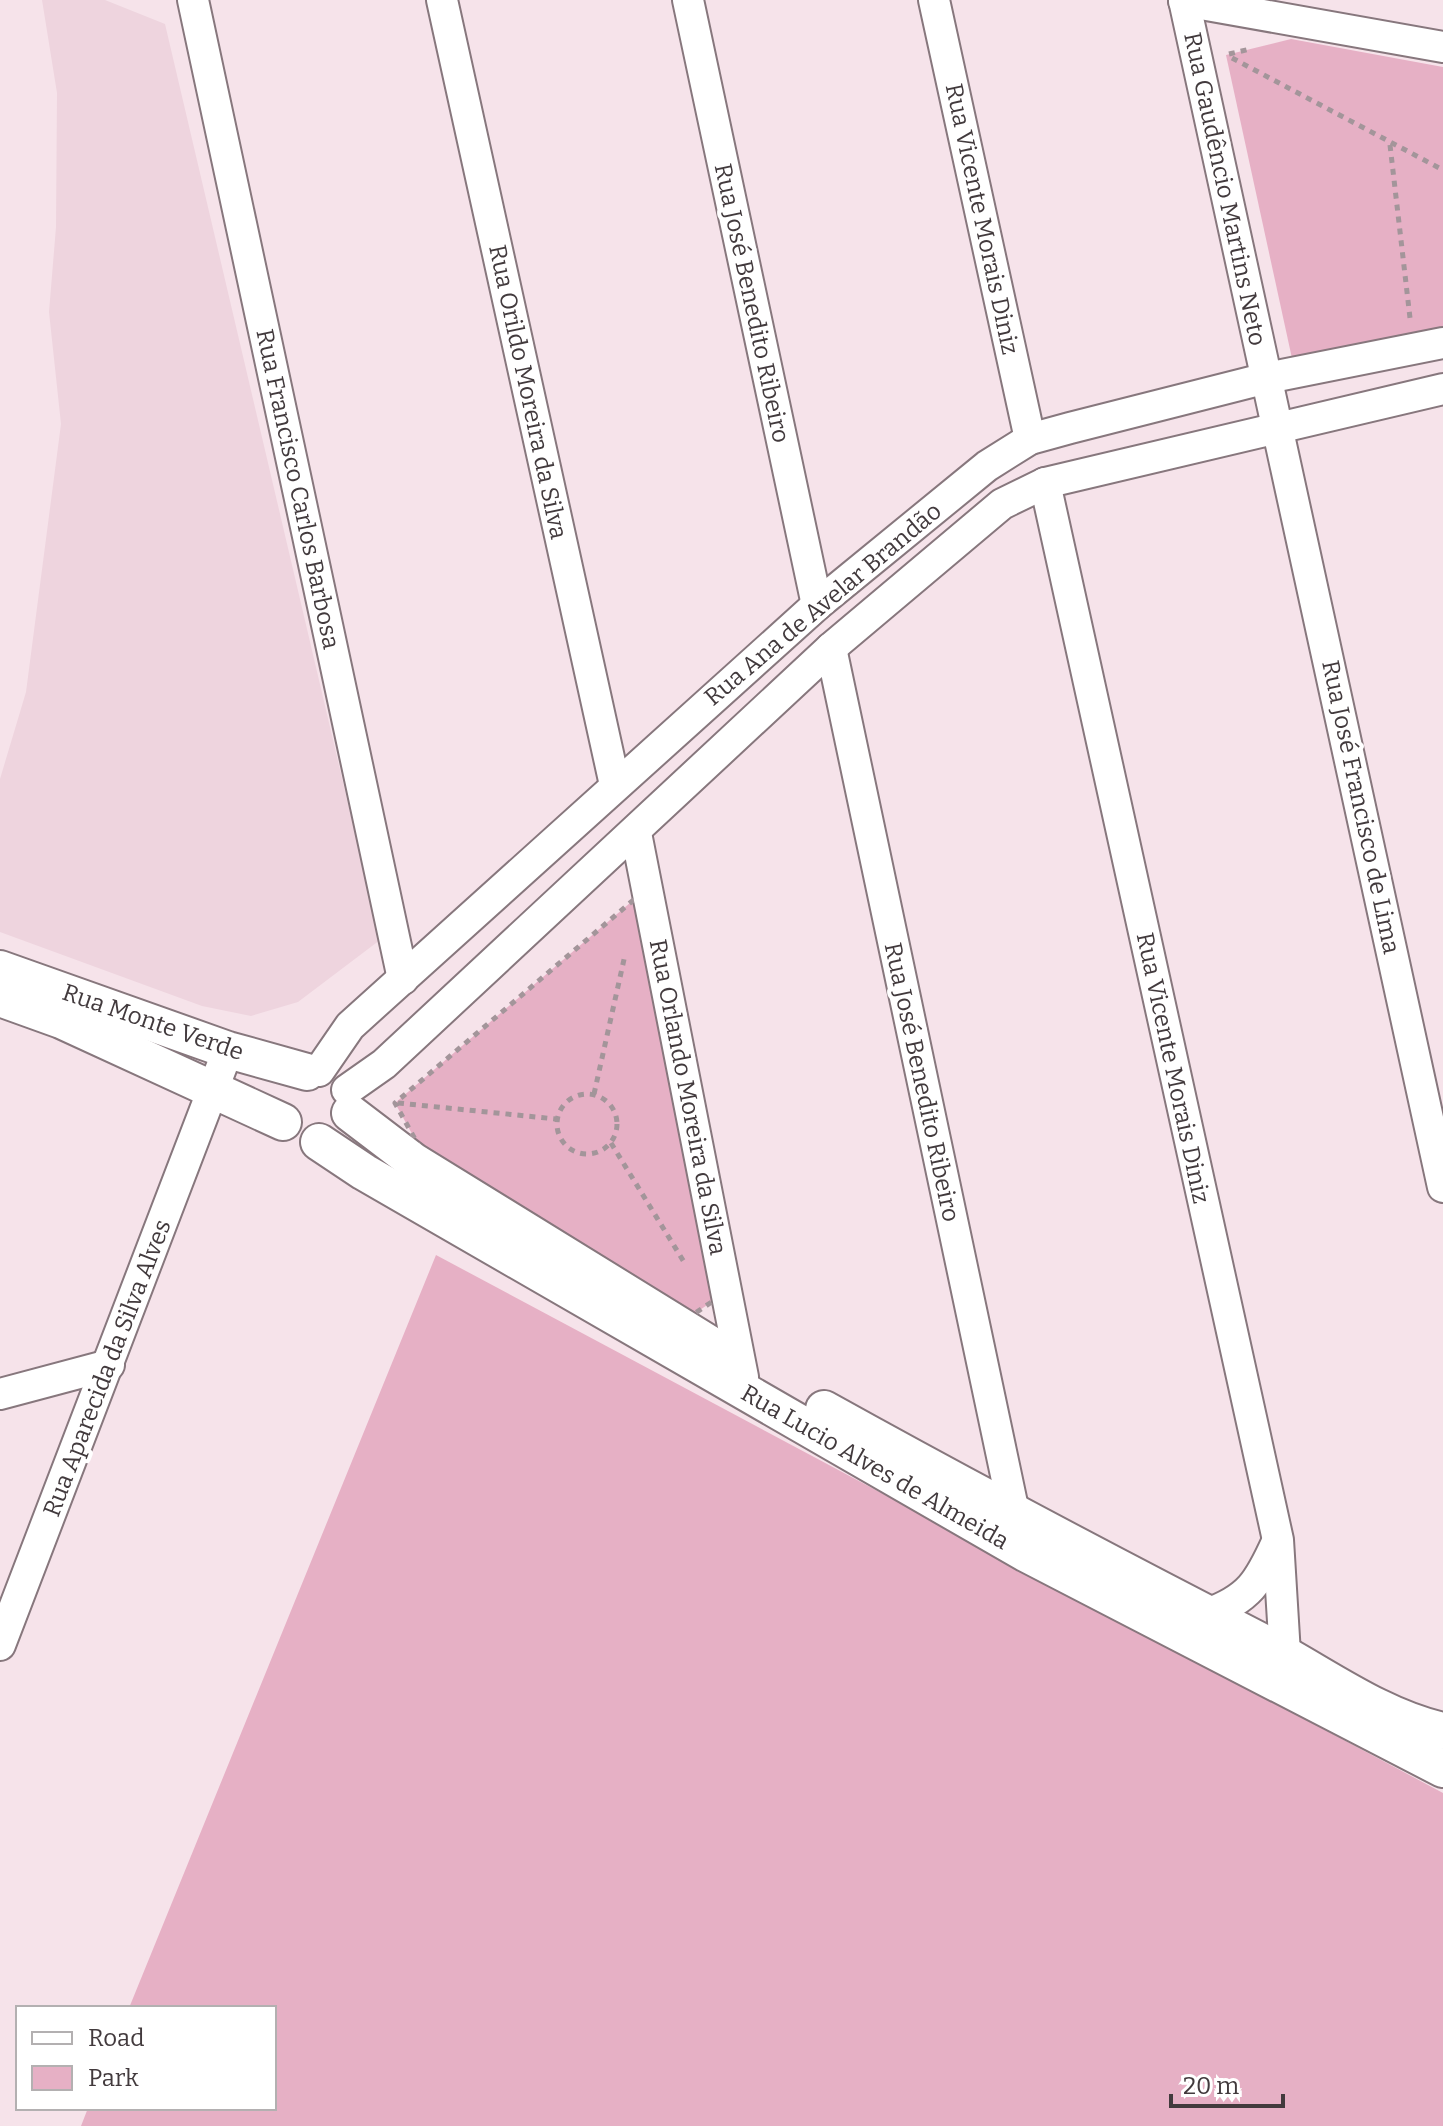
<svg xmlns="http://www.w3.org/2000/svg" width="1443" height="2126" font-family="Bitter,serif">
<style>
.built{fill:#eed4de}
.green{fill:#e6b0c5}
.lines{fill:none;stroke-linecap:round;stroke-linejoin:round}
.minor-casing{stroke:#87777d;stroke-width:34}
.tertiary-casing{stroke:#87777d;stroke-width:40}
.path{stroke:#a3959a;stroke-width:5;stroke-dasharray:6 6;stroke-linecap:butt}
.minor{stroke:#fff;stroke-width:30}
.tertiary{stroke:#fff;stroke-width:36}
.labels{text-anchor:middle;dominant-baseline:central;stroke-width:8;stroke-linejoin:round;paint-order:stroke}
.street-label{font-size:24px;fill:#423a3d;stroke:#fff}
</style>
<rect width="100%" height="100%" fill="#f6e3ea"/>
<path class="built" d="M42 0H105L165 24 380 940 298 1002 251 1016 202 1006 0 932V779L26 692 61 424 49 312 56 227 57 93Z"/>
<g class="green">
<path d="M1291 39 1443 67V338L1293 363 1226 55Z"/>
<path d="M637 897 722 1295 688 1318 432 1170 395 1103Z"/>
<path d="M436 1255 1443 1793V2126H81L88 2108H274V2008H129Z"/>
</g>
<g class="lines">
<g class="minor-casing">
<g id="minor">
<path d="M193 0 403 979"/>
<path d="M442 0 615 785"/>
<path d="M688 0 817 605"/>
<path d="M934 0 1030 439"/>
<path d="M1184 0 1443 1187"/>
<path d="M1184 1 1443 47"/>
<path d="M1045 483 1278 1540 1285 1654 1277 1674"/>
<path d="M831 648 1017 1527"/>
<path d="M636 833 743 1377"/>
<path d="M319 1071 350 1026 817 605 987 466 1030 439 1070 428 1267 378 1443 343"/>
<path d="M347 1090 384 1064 831 648 1002 504 1045 483 1443 389"/>
<path d="M0 1394 109 1365"/>
<path d="M1207 1614C1249 1599 1259 1582 1277 1542"/>
<path d="M0 1645 228 1050"/>
</g>
</g>
<g class="tertiary-casing">
<g id="tertiary">
<path d="M0 969 228 1050 307 1072"/>
<path d="M0 998 61 1020 283 1122"/>
<path d="M350 1113 413 1161 734 1359"/>
<path d="M319 1142 364 1172 1025 1553 1443 1769"/>
<path d="M824 1409C968 1489 1112 1565 1258 1640 1319 1671 1376 1716 1443 1731"/>
</g>
</g>
<g class="path">
<path d="M1229 54 1250 49"/>
<path d="M1232 58 1443 170"/>
<path d="M1390 145 1410 318"/>
<path d="M637 897 722 1295 688 1318 432 1170 395 1103Z"/>
<circle cx="587" cy="1124" r="30"/>
<path d="M594 1094 625 955"/>
<path d="M398 1103 556 1119"/>
<path d="M611 1143 684 1262"/>
</g>
<use href="#minor" class="minor"/>
<use href="#tertiary" class="tertiary"/>
</g>
<g class="labels">
<g class="street-label">
<text transform="translate(1225 189) rotate(78)">Rua Gaudêncio Martins Neto</text>
<text transform="translate(982 219) rotate(78)">Rua Vicente Morais Diniz</text>
<text transform="translate(752 303) rotate(78)">Rua José Benedito Ribeiro</text>
<text transform="translate(528 392) rotate(78)">Rua Orildo Moreira da Silva</text>
<text transform="translate(298 489) rotate(78)">Rua Francisco Carlos Barbosa</text>
<text transform="translate(823 604) rotate(-40)">Rua Ana de Avelar Brandão</text>
<text transform="translate(1361 807) rotate(78)">Rua José Francisco de Lima</text>
<text transform="translate(153 1022) rotate(19)">Rua Monte Verde</text>
<text transform="translate(1173 1068) rotate(78)">Rua Vicente Morais Diniz</text>
<text transform="translate(922 1082) rotate(78)">Rua José Benedito Ribeiro</text>
<text transform="translate(688 1097) rotate(79)">Rua Orlando Moreira da Silva</text>
<text transform="translate(107 1368) rotate(-69)">Rua Aparecida da Silva Alves</text>
<text transform="translate(875 1467) rotate(30)">Rua Lucio Alves de Almeida</text>
</g>
</g>
<rect x="16" y="2006" width="260" height="104" fill="#ffffff" stroke="#b3b0b1" stroke-width="2"/>
<rect x="32" y="2032" width="40" height="12" fill="#ffffff" stroke="#b3b0b1" stroke-width="2"/>
<text x="88" y="2046" font-size="24" fill="#423a3d">Road</text>
<rect x="32" y="2066" width="40" height="24" fill="#e6b0c5" stroke="#b3b0b1" stroke-width="2"/>
<text x="88" y="2086" font-size="24" fill="#423a3d">Park</text>
<path d="M1171 2094v12h112v-12" fill="none" stroke="#423a3d" stroke-width="4"/>
<text x="1183" y="2094" font-size="24" fill="#423a3d" stroke="#ffffff" stroke-width="6" paint-order="stroke">20 m</text>
</svg>
